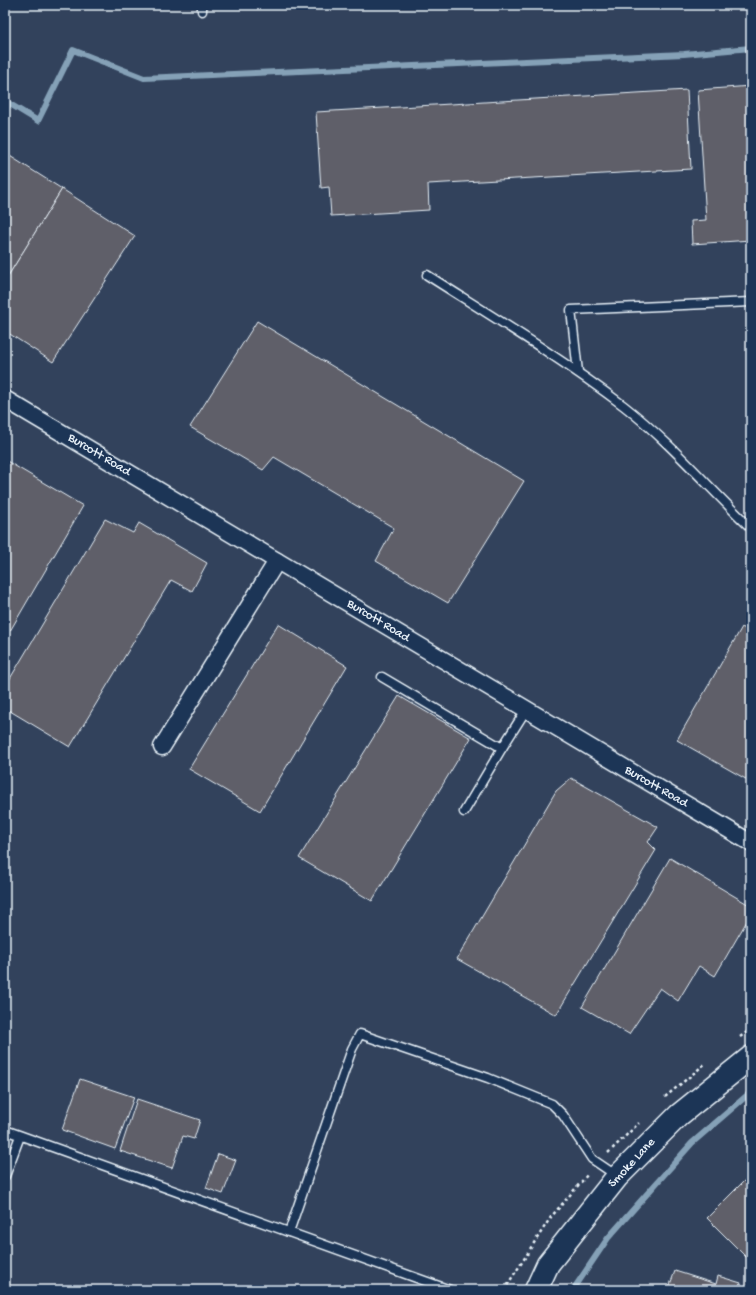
<svg xmlns="http://www.w3.org/2000/svg" width="756" height="1295" font-family="'Gochi Hand',sans-serif">
<style>
.built{fill:#31425c}
.lines{fill:none;stroke-linecap:round;stroke-linejoin:round}
.stream{stroke:#85a1b7;stroke-width:6}
.building{fill:#5f5f69;stroke:#e8f1f8}
.service-casing{stroke:#e8f1f8;stroke-width:11}
.minor-casing{stroke:#e8f1f8;stroke-width:19}
.trunk-casing{stroke:#e8f1f8;stroke-width:25}
.path{stroke:#e8f1f8;stroke-width:2.5;stroke-dasharray:3 3;stroke-linecap:butt}
.service{stroke:#1d3557;stroke-width:8}
.minor{stroke:#1d3557;stroke-width:16}
.trunk{stroke:#1d3557;stroke-width:22}
.labels{text-anchor:middle;dominant-baseline:central;stroke-width:4;stroke-linejoin:round;paint-order:stroke}
.street-label{font-size:13px;fill:#e8f1f8;stroke:#1d3557}
</style>
<rect width="100%" height="100%" fill="#1d3557"/>
<filter id="ink" filterUnits="userSpaceOnUse"><feTurbulence type="fractalNoise" baseFrequency=".025" numOctaves="2"/><feDisplacementMap in="SourceGraphic" scale="8" xChannelSelector="R" yChannelSelector="G"/><feConvolveMatrix kernelMatrix="1 2 1 2 8 2 1 2 1" color-interpolation-filters="sRGB"/></filter>
<g filter="url(#ink)">
<rect class="built" x="5" y="5" width="746" height="1285"/>
<g class="lines">
<g class="stream">
<path d="M5 101 38 121 73 50 144 78 684 54 751 48"/>
<path d="M573 1290 608 1238 692 1143 751 1092"/>
</g>
</g>
<g class="building">
<path d="M751 86V240L692 244 691 221 706 220 698 90Z"/>
<path d="M687 90 691 169 428 184 429 210 331 216 329 187 321 188 316 112Z"/>
<path d="M5 153 62 189 5 281Z"/>
<path d="M62 189 135 236 53 362 5 331V281Z"/>
<path d="M257 321 524 481 448 603 376 561 394 528 274 457 263 470 190 427Z"/>
<path d="M5 460 83 506 10 631 5 628Z"/>
<path d="M105 519 133 533 139 523 207 563 192 591 171 580 70 747 5 708V687Z"/>
<path d="M278 624 347 666 260 811 189 769Z"/>
<path d="M742 627 751 632V782L677 740Z"/>
<path d="M399 696 471 738 372 901 299 858Z"/>
<path d="M571 778 658 827 648 842 656 850 556 1015 457 959 556 791Z"/>
<path d="M670 858 751 906V914L715 976 699 966 678 1001 660 988 629 1034 582 1007Z"/>
<path d="M80 1079 134 1097 115 1149 62 1130Z"/>
<path d="M137 1099 200 1120 194 1139 183 1136 172 1168 120 1151Z"/>
<path d="M218 1154 236 1160 223 1194 206 1188Z"/>
<path d="M751 1174V1262L707 1218Z"/>
<path d="M675 1271 716 1284 718 1276 741 1283 738 1290H668Z"/>
</g>
<g class="lines">
<g class="service-casing">
<g id="service">
<path d="M202 5V11"/>
<path d="M427 275C493 317 561 358 624 406 670 442 709 488 751 528"/>
<path d="M578 372 571 310 751 302"/>
<path d="M382 677 502 748 526 710"/>
<path d="M464 812 502 748"/>
<path d="M5 1130 450 1290"/>
<path d="M5 1176 20 1136"/>
<path d="M289 1232 352 1049 360 1034 488 1078 552 1104 563 1115 592 1159 617 1176"/>
</g>
</g>
<g class="minor-casing">
<g id="minor">
<path d="M5 399 751 843"/>
<path d="M162 747 277 561"/>
</g>
</g>
<g class="trunk-casing">
<path id="trunk" d="M536 1290 548 1264 617 1177 679 1115 751 1057"/>
</g>
<g class="path">
<path d="M740 1037 751 1029"/>
<path d="M665 1097 706 1063"/>
<path d="M608 1153 639 1123"/>
<path d="M530 1249 551 1217 588 1174"/>
<path d="M504 1290 528 1253"/>
</g>
<use href="#service" class="service"/>
<use href="#minor" class="minor"/>
<use href="#trunk" class="trunk"/>
</g>
</g>
<g class="labels">
<g class="street-label">
<text transform="translate(99 455) rotate(31)">Burcott Road</text>
<text transform="translate(378 621) rotate(31)">Burcott Road</text>
<text transform="translate(656 787) rotate(30)">Burcott Road</text>
<text transform="translate(632 1163) rotate(-47)">Smoke Lane</text>
</g>
</g>
<rect width="756" height="1295" fill="none" stroke="#1d3557" stroke-width="20"/>
<rect x="10" y="10" width="736" height="1275" fill="none" stroke="#e8f1f8" stroke-width="1.5" filter="url(#ink)"/>
</svg>
